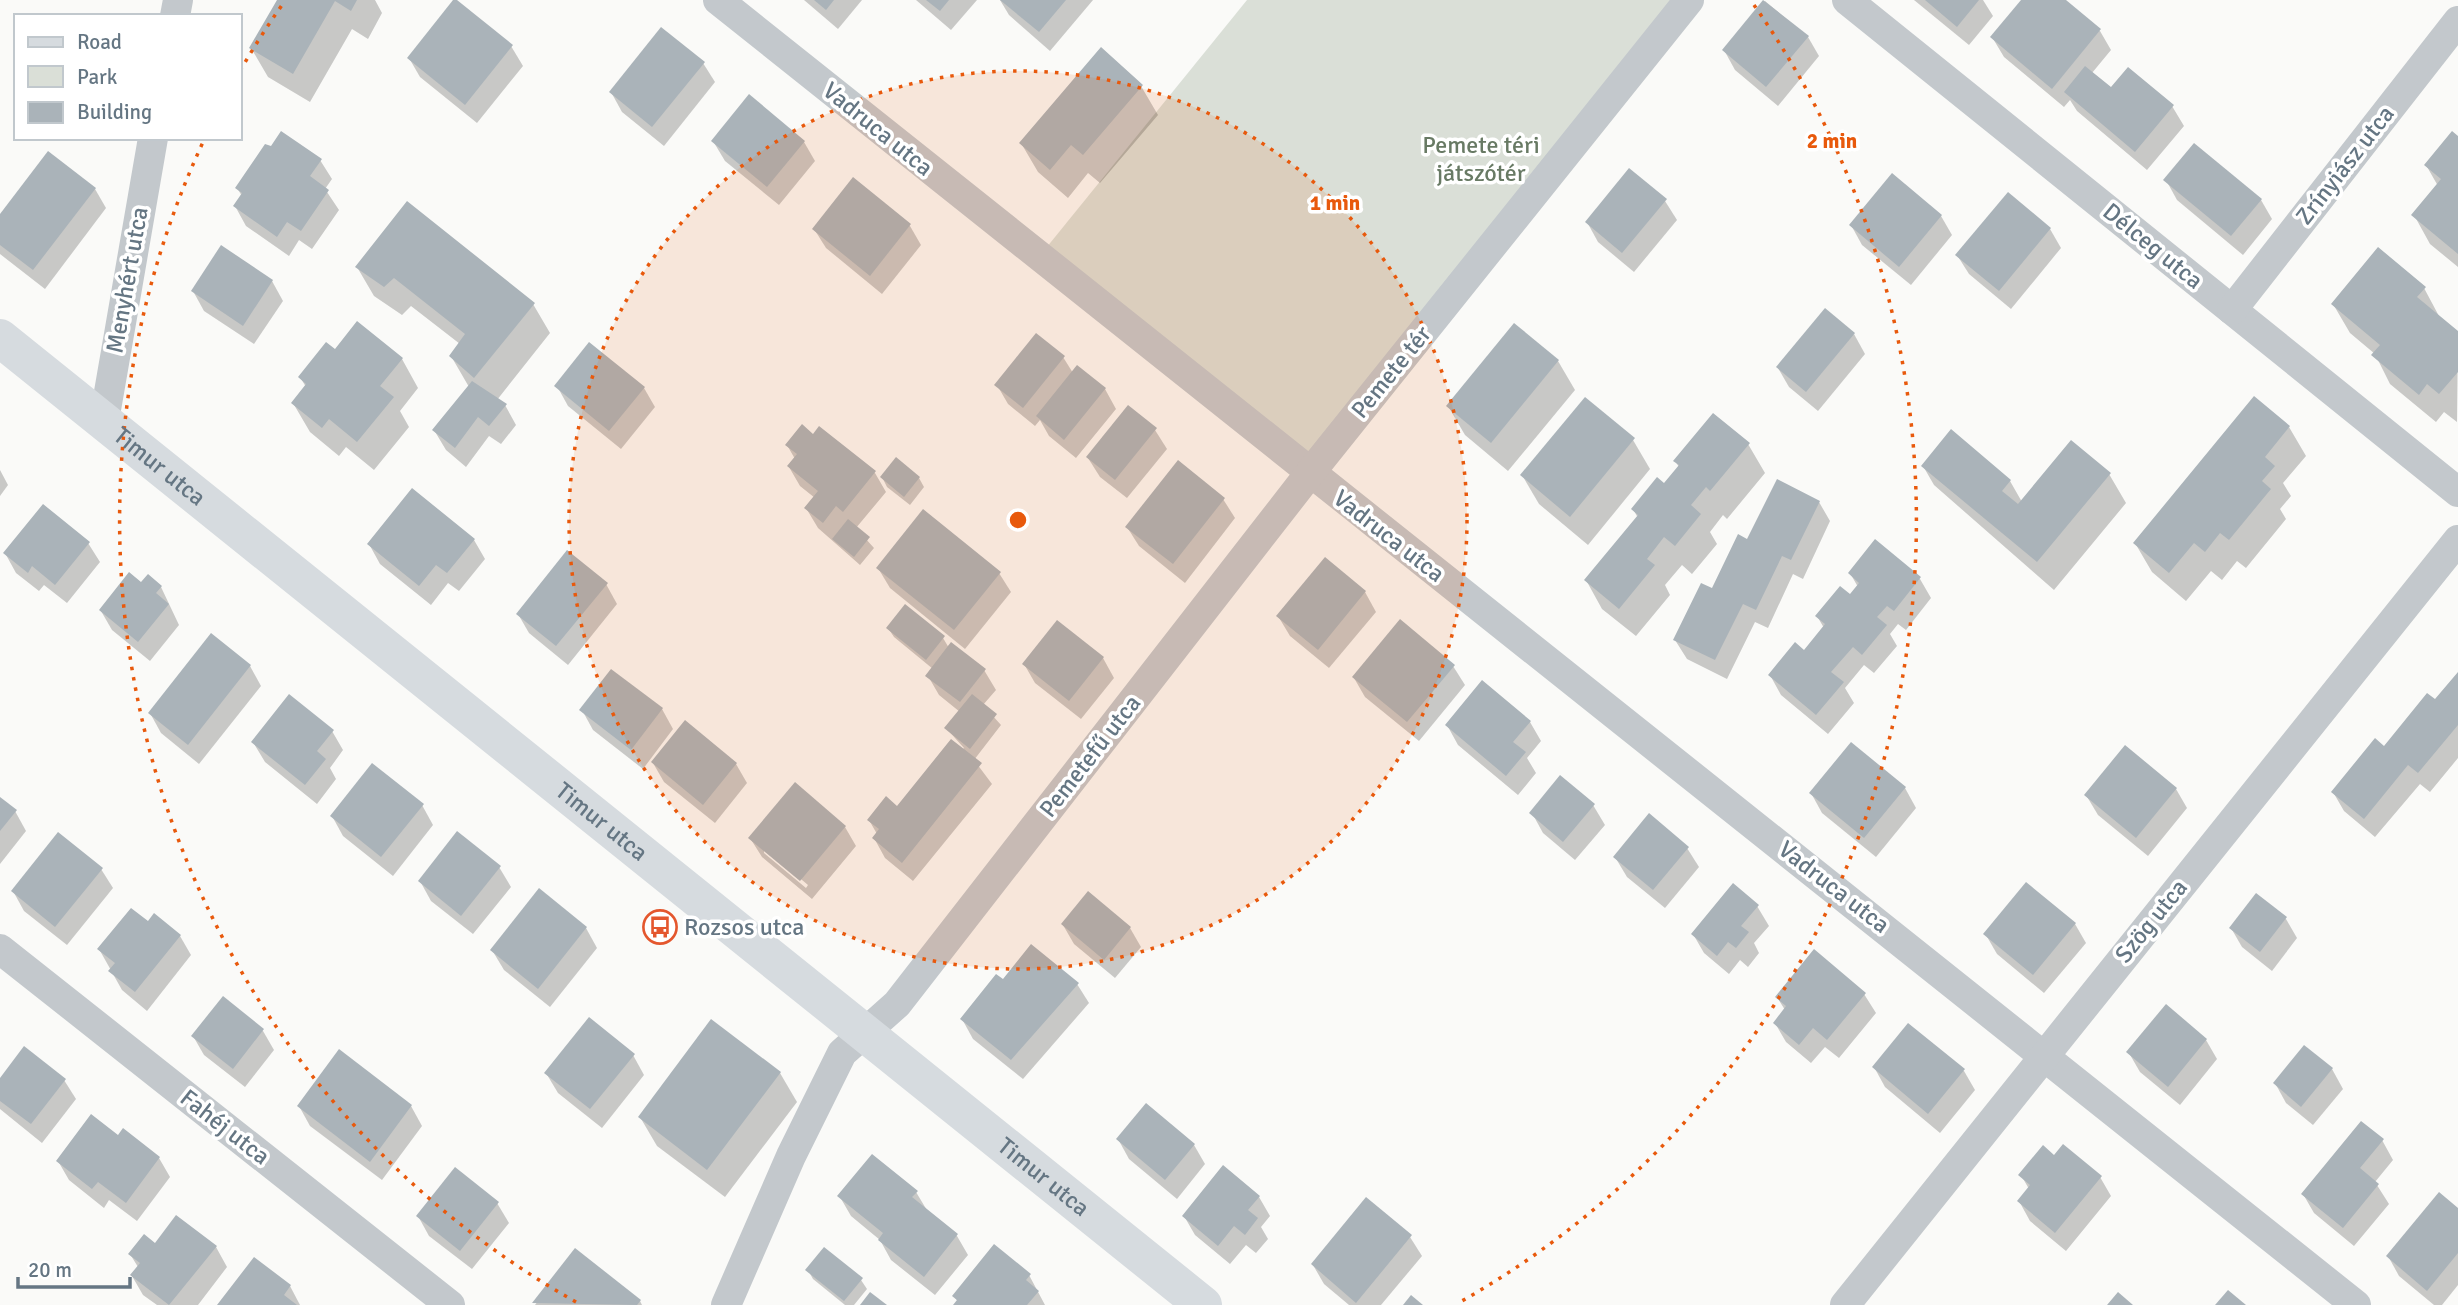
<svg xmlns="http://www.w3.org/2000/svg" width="2458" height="1305" font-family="Signika,sans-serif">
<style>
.green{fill:#dadfd7}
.shadow{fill:#0003;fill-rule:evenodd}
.building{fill:#aab3b9}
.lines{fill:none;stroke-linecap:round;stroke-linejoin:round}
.street{stroke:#c3c8cc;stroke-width:30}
.secondary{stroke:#d6dbdf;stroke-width:38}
.ring{fill:none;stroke:#e8590c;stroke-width:3.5;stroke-dasharray:3.5 7}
.labels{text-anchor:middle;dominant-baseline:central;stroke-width:7;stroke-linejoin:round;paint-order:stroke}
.street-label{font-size:24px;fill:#657683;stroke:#fff}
.park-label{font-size:24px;fill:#687a64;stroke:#fff}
.poi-label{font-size:24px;fill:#657683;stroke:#fff;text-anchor:start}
.centre{fill:#e8590c;stroke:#fff;stroke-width:3.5}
.ring-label{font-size:21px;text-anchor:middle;font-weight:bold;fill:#e8590c;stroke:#fff;stroke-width:7;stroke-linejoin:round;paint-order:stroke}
</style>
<rect width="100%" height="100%" fill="#fafaf8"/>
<path class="green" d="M1247 0H1689L1310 473 1038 258Z"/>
<g class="shadow">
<path d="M279 0H375L382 13 368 39 352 29 310 102 268 77 251 48Z"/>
<path d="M804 0H862L838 29Z"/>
<path d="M916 0H977L951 30Z"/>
<path d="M1000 0H1093L1050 51 1009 15Z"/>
<path d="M1914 0H1983L1993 16 1969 45Z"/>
<path d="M2023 0H2063L2100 31 2111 50 2092 73 2112 90 2172 106 2184 126 2147 170 2077 111 2070 100 2064 107 2004 57 1992 37Z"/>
<path d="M1765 1 1808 37 1819 56 1778 106 1735 70 1724 50Z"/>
<path d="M511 46 523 66 477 123 420 77 409 58Z"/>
<path d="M703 63 715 82 664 146 622 112 611 92Z"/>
<path d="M1141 86 1158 115 1100 183 1088 173 1068 198 1038 172 1021 143Z"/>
<path d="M2458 139V267L2430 244 2414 215 2438 186 2426 165Z"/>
<path d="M713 141 804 142 815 161 779 205 725 161Z"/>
<path d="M320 160 332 179 325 189 339 210 312 249 299 240 289 256 246 226 235 206 242 196 237 188Z"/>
<path d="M854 180 910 226 921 245 882 294 826 248 814 229Z"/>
<path d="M2166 180 2261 200 2272 219 2243 255 2177 200Z"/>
<path d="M95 189 106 208 45 289 0 254V217Z"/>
<path d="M1665 201 1677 220 1634 272 1598 242 1587 222Z"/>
<path d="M1941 216 1952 235 1911 285 1862 245 1851 225Z"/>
<path d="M2050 229 2061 248 2011 309 1969 274 1957 255Z"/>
<path d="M357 267 533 304 550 333 497 400 505 405 516 425 501 444 489 436 466 467 446 450 434 430 469 387 451 356 460 344 411 306 402 315 374 296Z"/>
<path d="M272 281 283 301 254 344 204 311 193 291Z"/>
<path d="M2424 288 2440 318 2458 333 2457 422 2444 412 2436 422 2390 384 2375 354 2350 333 2333 304Z"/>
<path d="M1515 325 1558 361 1575 390 1508 471 1465 435 1448 406Z"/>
<path d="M1854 334 1865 354 1818 411 1789 387 1778 368Z"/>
<path d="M335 351 402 359 418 388 400 411 409 427 374 470 346 447 339 456 310 432 293 403 306 387 300 377Z"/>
<path d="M1063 357 1073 373 1105 389 1116 409 1076 458 1049 436 1040 420 1035 426 1008 404 997 385Z"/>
<path d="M557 386 644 388 655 407 621 449 568 406Z"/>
<path d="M2289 427 2306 456 2283 483 2291 496 2280 509 2286 519 2246 568 2237 561 2222 580 2211 571 2186 601 2152 572 2135 543Z"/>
<path d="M1155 430 1167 449 1127 498 1100 477 1088 458Z"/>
<path d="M813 436 875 473 886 492 856 528 874 548 860 565 818 528 806 508 815 498 800 486 789 467 795 459 787 445Z"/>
<path d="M1633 440 1650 469 1588 545 1539 504 1522 475Z"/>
<path d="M1748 444 1765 473 1727 519 1723 515 1710 532 1717 544 1692 574 1682 565 1665 585 1670 595 1636 636 1602 609 1586 580 1638 518 1633 509 1665 485 1679 467 1675 461Z"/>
<path d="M1923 466 2010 481 2022 502 2109 474 2126 503 2054 590 1934 485Z"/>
<path d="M0 470 8 485 0 496Z"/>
<path d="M882 477 919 478 924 487 910 505 887 487Z"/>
<path d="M1223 499 1235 518 1185 583 1139 546 1127 527Z"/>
<path d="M1819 502 1830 521 1803 579 1793 574 1768 628 1755 622 1727 679 1687 659 1675 640 1748 541Z"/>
<path d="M474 540 485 559 459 591 448 583 431 605 380 564 369 544Z"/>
<path d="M1875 541 1920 579 1931 598 1906 630 1898 624 1890 634 1897 646 1874 673 1864 665 1845 688 1854 703 1828 734 1781 695 1770 675 1805 652 1824 628 1817 616 1850 597 1858 587 1850 573Z"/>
<path d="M88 543 100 562 67 603 44 585 39 591 16 573 5 553Z"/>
<path d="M878 568 999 573 1011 592 965 649 890 588Z"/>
<path d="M142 584 161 587 179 625 150 661 112 630 101 611Z"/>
<path d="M606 584 617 604 568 665 529 633 518 614Z"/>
<path d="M1365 592 1376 612 1329 668 1290 636 1278 616Z"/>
<path d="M888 628 943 638 949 648 984 670 996 690 983 705 1001 725 974 760 992 784 913 881 885 858 874 838 877 834 869 820 897 808 964 748 946 728 960 712 939 695 928 676 933 669 894 637Z"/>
<path d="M212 636 250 666 261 686 199 764 161 733 150 713Z"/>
<path d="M1103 658 1114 678 1081 719 1035 683 1024 664Z"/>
<path d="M1453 666 1465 685 1419 741 1365 697 1354 678Z"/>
<path d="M2458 674V758L2430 792 2420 784 2375 837 2344 811 2333 792 2436 701Z"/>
<path d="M662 709 673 729 643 769 593 730 582 710Z"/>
<path d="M1530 722 1541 741 1527 758 1536 773 1518 795 1458 745 1447 725Z"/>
<path d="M332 731 343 750 330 768 336 779 317 804 265 762 253 742Z"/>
<path d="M1851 744 1905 788 1916 808 1876 857 1822 813 1811 793Z"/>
<path d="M653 763 736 764 747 783 715 823 664 782Z"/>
<path d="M2176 789 2187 808 2148 856 2098 815 2086 795Z"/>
<path d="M0 799 15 811 26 831 0 864Z"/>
<path d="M422 805 433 825 393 876 343 836 332 816Z"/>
<path d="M1593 805 1605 825 1575 860 1543 833 1532 813Z"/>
<path d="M845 827 856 846 812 899 762 857 750 838ZM764 848 808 885 806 888 764 853Z"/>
<path d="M1687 848 1699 867 1665 908 1627 877 1615 857Z"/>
<path d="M499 867 511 887 473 934 431 901 420 881Z"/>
<path d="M101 869 113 888 67 945 24 911 13 891Z"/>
<path d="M539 891 586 928 597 948 550 1007 504 970 492 950Z"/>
<path d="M2256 895 2286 919 2297 938 2272 971 2242 947 2231 928Z"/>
<path d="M1757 906 1769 926 1754 943 1759 953 1748 967 1740 960 1729 974 1704 953 1693 934Z"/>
<path d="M148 924 180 936 191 955 147 1011 122 990 99 949Z"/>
<path d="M2075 924 2086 943 2044 993 1997 954 1986 935Z"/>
<path d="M1063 925 1130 928 1141 947 1115 978 1074 944Z"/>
<path d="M1004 982 1077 984 1089 1003 1023 1079 973 1039 962 1019Z"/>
<path d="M1864 994 1876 1013 1839 1058 1825 1047 1811 1063 1786 1042 1775 1023 1785 1010 1777 997Z"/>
<path d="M223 998 263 1031 274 1050 245 1087 204 1055 193 1036Z"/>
<path d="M2206 1040 2217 1059 2180 1105 2140 1072 2129 1053Z"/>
<path d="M633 1055 644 1075 602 1128 558 1093 546 1073Z"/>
<path d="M1874 1067 1964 1071 1975 1090 1940 1133 1885 1087Z"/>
<path d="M2332 1069 2343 1089 2313 1125 2286 1103 2275 1083Z"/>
<path d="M780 1073 797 1102 725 1197 657 1146 640 1117Z"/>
<path d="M64 1080 76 1099 42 1143 0 1109V1081Z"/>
<path d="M299 1106H411L422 1126 382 1180 310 1126Z"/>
<path d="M118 1137 159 1158 170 1177 137 1221 109 1200 104 1208 69 1180 58 1161Z"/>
<path d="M1118 1139 1194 1145 1205 1164 1177 1199 1129 1159Z"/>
<path d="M2382 1140 2393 1160 2375 1182 2389 1204 2354 1246 2314 1213 2303 1194Z"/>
<path d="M2021 1175 2100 1177 2111 1196 2066 1251 2030 1221 2019 1201 2029 1189Z"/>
<path d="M916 1192 928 1212 957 1236 968 1255 935 1295 891 1260 880 1240 851 1216 840 1197Z"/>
<path d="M1259 1197 1270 1216 1261 1227 1268 1239 1256 1253 1246 1245 1230 1264 1195 1235 1184 1216Z"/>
<path d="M497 1203 509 1223 472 1269 429 1236 418 1216Z"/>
<path d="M2458 1211V1285L2442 1305H2434L2399 1276 2388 1256Z"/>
<path d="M1410 1237 1422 1256 1381 1305H1349L1324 1284 1313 1265Z"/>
<path d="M155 1245 216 1247 227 1267 198 1305H157L143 1295 132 1276 138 1267 130 1254Z"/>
<path d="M575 1250 640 1301 642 1305H535Z"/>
<path d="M808 1270 861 1280 867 1289 854 1305H845L813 1279Z"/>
<path d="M1029 1275 1045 1305H955L958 1302 954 1296Z"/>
<path d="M290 1286 300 1305H219Z"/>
</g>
<g class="building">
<path d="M277 0H357L351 11 335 1 293 74 249 48Z"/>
<path d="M453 0H457L513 45 465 105 407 58Z"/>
<path d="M814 0H834L826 10Z"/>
<path d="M926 0H949L940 11Z"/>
<path d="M1000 0H1066L1039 32Z"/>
<path d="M1763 0 1809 36 1766 87 1722 50Z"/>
<path d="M1925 0H1979L1957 27Z"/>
<path d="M2021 0H2066L2101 29 2052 89 1990 37Z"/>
<path d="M661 27 705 62 652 127 609 92Z"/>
<path d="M1101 47 1143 85 1083 155 1071 145 1050 170 1019 143Z"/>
<path d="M2085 66 2111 87 2128 67 2174 105 2135 152 2064 92Z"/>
<path d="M749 94 805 141 767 187 711 141Z"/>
<path d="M281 131 322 159 310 176 329 190 301 231 287 222 277 237 233 206 242 193 235 188 265 144 271 146Z"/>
<path d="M2452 131 2458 136V254L2411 215 2441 179 2424 165Z"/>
<path d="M2194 143 2262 199 2231 236 2163 180Z"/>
<path d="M48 151 96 188 33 270 0 245V214Z"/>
<path d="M1629 168 1667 199 1622 253 1585 222Z"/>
<path d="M1892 173 1942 215 1899 267 1849 225Z"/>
<path d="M853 177 911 224 870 276 812 229Z"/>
<path d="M2008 192 2051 228 1999 291 1955 255Z"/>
<path d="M407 201 535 303 474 378 449 356 465 334 394 278 384 287 355 267Z"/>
<path d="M221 245 273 280 243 326 191 291Z"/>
<path d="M2378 247 2426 287 2417 297 2458 331V372L2439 394 2427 384 2419 395 2371 355 2380 345 2331 304Z"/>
<path d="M1825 308 1855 333 1806 392 1776 367Z"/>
<path d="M357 321 403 358 380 386 394 397 357 442 329 419 322 428 291 403 306 384 298 377 326 342 335 349Z"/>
<path d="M1514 323 1559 360 1491 443 1446 406Z"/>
<path d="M1036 333 1065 356 1023 408 994 385Z"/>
<path d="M589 342 645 387 609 431 554 386Z"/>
<path d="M1077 365 1106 388 1064 440 1036 416Z"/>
<path d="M472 381 507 404 489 426 478 417 455 448 432 430Z"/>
<path d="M2254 396 2290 426 2265 457 2275 466 2262 481 2271 489 2229 540 2220 533 2205 552 2194 543 2169 573 2133 543Z"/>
<path d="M1585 397 1635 438 1570 517 1520 475Z"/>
<path d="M1128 405 1157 428 1115 480 1086 457Z"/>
<path d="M1713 413 1750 443 1710 491 1706 487 1691 505 1701 514 1675 546 1664 537 1647 559 1655 565 1619 609 1584 580 1638 515 1631 509 1657 477 1664 483 1679 465 1673 461Z"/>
<path d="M802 424 813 434 819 426 876 471 843 512 836 506 823 523 804 508 818 491 787 466 797 454 785 445Z"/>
<path d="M1951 429 2011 480 2002 491 2018 504 2071 440 2111 473 2037 562 1921 466Z"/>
<path d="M896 457 920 477 904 497 880 477Z"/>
<path d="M1178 460 1225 498 1173 564 1125 527Z"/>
<path d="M1777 479 1820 501 1791 560 1782 556 1756 610 1743 604 1715 660 1673 640 1701 583 1712 588 1738 534 1747 539Z"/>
<path d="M412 488 475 539 447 573 436 565 419 586 367 544Z"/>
<path d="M43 504 90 542 55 585 32 566 28 573 3 553Z"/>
<path d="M923 509 1001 572 954 630 876 568Z"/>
<path d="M848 519 870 537 854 557 832 539Z"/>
<path d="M1875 539 1921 577 1894 611 1887 606 1877 617 1887 625 1862 655 1853 647 1831 672 1844 682 1816 715 1768 675 1795 642 1804 650 1825 624 1815 616 1840 586 1850 594 1859 583 1848 573Z"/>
<path d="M567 550 608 583 556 646 516 614Z"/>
<path d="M1325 557 1366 591 1318 650 1276 616Z"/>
<path d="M129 572 141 582 148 574 162 586 156 593 169 604 138 642 99 610Z"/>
<path d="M905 604 945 636 926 660 886 628Z"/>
<path d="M1400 619 1455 665 1407 722 1352 677Z"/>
<path d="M1057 620 1104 657 1069 701 1022 664Z"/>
<path d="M211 633 251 665 188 745 148 713Z"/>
<path d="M951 642 986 669 960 702 925 676Z"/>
<path d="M611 669 663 708 631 750 579 710Z"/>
<path d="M2458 672V725L2418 773 2408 765 2364 819 2331 792 2375 738 2384 746 2427 693 2435 699Z"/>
<path d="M1482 680 1531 721 1513 742 1526 752 1506 776 1445 725Z"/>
<path d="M289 694 334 730 317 751 326 759 305 785 251 742Z"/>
<path d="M972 694 997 714 970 749 944 728Z"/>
<path d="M685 720 737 763 703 805 651 762Z"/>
<path d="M951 739 982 763 902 863 872 838 879 829 867 820 886 796 897 806Z"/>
<path d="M1851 742 1906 787 1864 838 1809 793Z"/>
<path d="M2125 745 2177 788 2136 838 2084 795Z"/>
<path d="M372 763 424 804 381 857 330 816Z"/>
<path d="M1560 775 1595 804 1563 842 1529 813Z"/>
<path d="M795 782 846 826 800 881 748 838Z"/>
<path d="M0 797 17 810 0 831Z"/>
<path d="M1649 813 1689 847 1653 890 1613 857Z"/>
<path d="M457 831 501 866 461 916 418 881Z"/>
<path d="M58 832 103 868 55 927 11 891Z"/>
<path d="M2026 882 2076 923 2033 975 1983 934Z"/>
<path d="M1733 883 1759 905 1741 926 1749 932 1736 948 1728 942 1717 956 1691 934Z"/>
<path d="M539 888 587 927 538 989 490 950Z"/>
<path d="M1088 891 1131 927 1104 960 1061 924Z"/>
<path d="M2256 893 2287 917 2260 952 2229 928Z"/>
<path d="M131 908 148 921 154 913 181 935 135 992 108 971 115 963 97 949Z"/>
<path d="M1031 944 1079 983 1011 1060 960 1019 996 974 1003 979Z"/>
<path d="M1814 949 1866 993 1827 1040 1813 1028 1799 1045 1773 1023 1786 1006 1775 997Z"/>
<path d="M223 996 264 1029 233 1069 191 1036Z"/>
<path d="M2166 1004 2207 1039 2168 1087 2126 1052Z"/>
<path d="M589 1017 635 1054 590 1109 544 1073Z"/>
<path d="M711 1019 781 1072 707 1170 638 1117Z"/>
<path d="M1908 1023 1965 1069 1928 1114 1872 1067Z"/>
<path d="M2304 1045 2333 1068 2301 1107 2273 1083Z"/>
<path d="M24 1046 66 1079 31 1124 0 1101V1078Z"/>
<path d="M339 1049 412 1105 370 1162 297 1106Z"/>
<path d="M1146 1103 1195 1144 1165 1180 1116 1139Z"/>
<path d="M91 1114 118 1135 123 1128 160 1157 126 1203 98 1182 92 1189 56 1161Z"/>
<path d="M2361 1121 2384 1139 2360 1168 2379 1184 2343 1228 2301 1194Z"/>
<path d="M2063 1144 2102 1176 2055 1233 2017 1201 2030 1185 2018 1175 2043 1145 2054 1155Z"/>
<path d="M872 1154 918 1191 912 1197 958 1234 924 1277 878 1240 883 1233 837 1196Z"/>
<path d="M1223 1165 1260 1196 1248 1210 1258 1218 1245 1235 1234 1226 1218 1246 1182 1216Z"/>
<path d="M455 1167 499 1202 460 1251 416 1216Z"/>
<path d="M2439 1192 2458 1208V1253L2427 1291 2386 1256Z"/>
<path d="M1366 1197 1412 1235 1356 1303 1311 1264Z"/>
<path d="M176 1215 217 1246 169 1305 130 1275 140 1263 128 1254 144 1234 155 1243Z"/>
<path d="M994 1244 1031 1274 1026 1280 1039 1291 1027 1305H953L957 1300 952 1296Z"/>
<path d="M824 1247 863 1278 844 1301 805 1270Z"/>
<path d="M575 1248 641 1300 637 1305 532 1303Z"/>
<path d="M254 1257 291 1285 284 1295 297 1305H217Z"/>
<path d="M2228 1290 2246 1305H2215Z"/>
<path d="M870 1292 887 1305H860Z"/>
<path d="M2118 1292 2133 1305H2107Z"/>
<path d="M1411 1295 1423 1305H1403Z"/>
</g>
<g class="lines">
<g class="street">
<path d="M718 0C1262 437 1813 866 2356 1305"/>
<path d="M1847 0 2458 492"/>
<path d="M175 16 178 0"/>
<path d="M2232 310 2458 21"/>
<path d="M104 421 153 138"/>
<path d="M0 949 450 1305"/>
<path d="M726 1305 791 1156 842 1053 897 1004 1310 473 1689 0"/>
<path d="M1845 1305 2458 540"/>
</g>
<path class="secondary" id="s1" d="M0 338 1203 1305"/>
</g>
<circle cx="1018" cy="520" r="449" fill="#e8590c" fill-opacity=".12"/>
<g class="ring">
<circle cx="1018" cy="520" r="449"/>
<path d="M576 1302A898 898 0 0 1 204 140M240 71A898 898 0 0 1 282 5M1754 5A898 898 0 0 1 1460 1302"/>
</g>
<defs>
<g id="bus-ring" transform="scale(1.75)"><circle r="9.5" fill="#fff" stroke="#e4572e" stroke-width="1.5"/><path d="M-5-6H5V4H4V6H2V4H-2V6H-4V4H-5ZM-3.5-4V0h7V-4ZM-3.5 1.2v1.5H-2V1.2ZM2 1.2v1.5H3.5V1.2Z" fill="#e4572e"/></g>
</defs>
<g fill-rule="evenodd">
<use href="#bus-ring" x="660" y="927"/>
</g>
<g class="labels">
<g class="street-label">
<text transform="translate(878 129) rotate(39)">Vadruca utca</text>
<text transform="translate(2345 165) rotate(-52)">Zrínyiász utca</text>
<text transform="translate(2153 246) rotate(39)">Délceg utca</text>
<text transform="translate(127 280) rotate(-80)">Menyhért utca</text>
<text transform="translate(1391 372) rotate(-51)">Pemete tér</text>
<text stroke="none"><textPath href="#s1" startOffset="205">Timur utca</textPath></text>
<text transform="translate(1389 536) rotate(38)">Vadruca utca</text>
<text transform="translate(1090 756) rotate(-52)">Pemetefű utca</text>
<text stroke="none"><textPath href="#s1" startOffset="772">Timur utca</textPath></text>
<text transform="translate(1834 887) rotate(38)">Vadruca utca</text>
<text transform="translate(2151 921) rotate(-51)">Szög utca</text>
<text transform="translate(225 1127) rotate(38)">Fahéj utca</text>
<text stroke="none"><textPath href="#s1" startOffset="1339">Timur utca</textPath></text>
</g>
<g class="park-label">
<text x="1481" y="145">Pemete téri<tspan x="1481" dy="28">játszótér</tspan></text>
</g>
<g class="poi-label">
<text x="684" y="927">Rozsos utca</text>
</g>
</g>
<circle cx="1018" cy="520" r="10" class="centre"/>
<g class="ring-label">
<text x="1832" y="148">2 min</text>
<text x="1335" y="210">1 min</text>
</g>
<rect x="14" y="14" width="228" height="126" fill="#ffffff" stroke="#c1c8cd" stroke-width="2"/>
<rect x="28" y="37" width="35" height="10" fill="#d6dbdf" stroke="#c1c8cd" stroke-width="2"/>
<text x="77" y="49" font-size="21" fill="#657683">Road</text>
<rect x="28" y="66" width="35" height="21" fill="#dadfd7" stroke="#c1c8cd" stroke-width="2"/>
<text x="77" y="84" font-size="21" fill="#657683">Park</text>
<rect x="28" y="102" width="35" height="21" fill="#aab3b9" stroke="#c1c8cd" stroke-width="2"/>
<text x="77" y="119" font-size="21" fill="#657683">Building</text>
<path d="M18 1277v10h112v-10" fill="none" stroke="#657683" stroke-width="3.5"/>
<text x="28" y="1277" font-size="21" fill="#657683" stroke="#ffffff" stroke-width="5" paint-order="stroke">20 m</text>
</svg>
